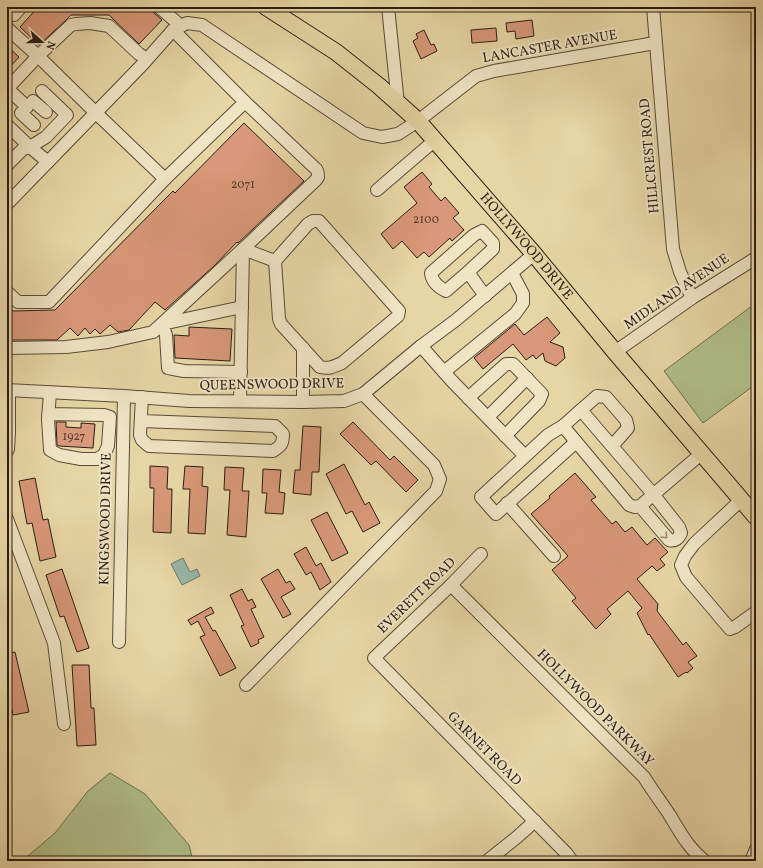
<svg xmlns="http://www.w3.org/2000/svg" width="763" height="868" font-family="Vollkorn,serif">
<style>
.green{fill:#b0bf8a;stroke:#6d6e50}
.water{fill:#97b9a9;stroke:#6b7b6e}
.building{fill:#d89879;stroke:#2a1d16}
.lines{fill:none;stroke-linecap:round;stroke-linejoin:round}
.minor-casing{stroke:#594b3a;stroke-width:14}
.major-casing{stroke:#2a1d16;stroke-width:18}
.minor{stroke:#efe4c4;stroke-width:12}
.major{stroke:#e7d6a5;stroke-width:16}
.oneway{stroke:#968a76}
.labels{text-anchor:middle;dominant-baseline:central;stroke-width:4;stroke-linejoin:round;paint-order:stroke}
.number-label{font-size:12px;fill:#563c2f}
.street-label{font-size:14px;fill:#2a1d16;stroke:#efe4c4}
</style>
<rect width="100%" height="100%" fill="#e7d6a5"/>
<filter id="stains"><feTurbulence type="fractalNoise" baseFrequency=".005" numOctaves="4"/><feColorMatrix values="0 0 0 0 .2 0 0 0 0 .09 0 0 0 0 .02 0 0 0 .5 -.17"/></filter>
<radialGradient id="worn" r=".72"><stop offset=".6" stop-color="#630" stop-opacity="0"/><stop offset="1" stop-color="#630" stop-opacity=".3"/></radialGradient>
<g class="green">
<path d="M756 303V384L703 423 664 371Z"/>
<path d="M110 773 145 794 189 845 193 861H22L55 833 88 791Z"/>
</g>
<path class="water" d="M183 558 190 572 197 569 200 576 182 585 171 564Z"/>
<g class="building">
<path d="M38 7H151L154 13 162 20 139 44 109 15H71L66 20 39 45 20 27Z"/>
<path d="M532 20 534 36 516 39 515 31 507 32 506 23Z"/>
<path d="M496 28 497 41 472 43 471 30Z"/>
<path d="M424 30 431 45 434 44 437 51 421 59 413 41 418 38 416 34Z"/>
<path d="M7 46 19 57 7 70Z"/>
<path d="M244 123 304 181 238 243 237 242 214 266 165 310 155 302 129 330 118 332 110 325 100 334 95 329 90 334 85 328 78 336 70 328 57 340H7V305L13 311 55 310 173 191 175 193Z"/>
<path d="M422 172 432 184 429 187 441 201 445 197 459 213 453 218 464 230 452 241 450 238 429 257 424 252 417 258 402 241 393 249 381 234 417 203 404 187Z"/>
<path d="M547 317 560 333 550 342 563 347 565 358 556 366 545 361 543 353 536 359 533 355 526 360 513 344 483 369 474 358 515 324 524 335Z"/>
<path d="M189 327 232 329 230 361 175 358 174 335 189 336Z"/>
<path d="M56 422H66V427L81 428V423L95 424 93 448 59 446 57 445Z"/>
<path d="M353 422 390 460 394 456 418 480 406 492 376 461 371 465 340 434Z"/>
<path d="M303 426 321 427 319 472H312L311 495 293 493 295 470H300Z"/>
<path d="M344 464 365 505 369 502 380 523 363 532 352 511 346 514 326 474Z"/>
<path d="M150 466 168 467 167 489H172L171 533 153 532 154 488H150Z"/>
<path d="M185 466 203 467 202 486 208 487 205 534 188 533 190 489H183Z"/>
<path d="M225 467 244 468 242 491H249L246 537 227 535 230 490H224Z"/>
<path d="M263 469 281 470 279 492 285 493 283 514 265 513 267 493H262Z"/>
<path d="M575 473 596 497 591 500 612 524 616 521 625 532 632 527 647 545 655 538 668 552 660 559 665 565 657 571 652 566 637 579 658 604 657 611 683 645 686 642 697 656 688 662 693 668 687 673 686 672 678 677 649 634 648 635 637 613 642 608 628 591 607 609 611 614 596 629 572 601 576 598 552 570 568 556 531 514 550 498 549 496Z"/>
<path d="M35 478 43 520 48 519 56 557 40 561 32 523 27 524 19 481Z"/>
<path d="M327 512 348 553 332 561 311 520Z"/>
<path d="M306 547 316 566 321 563 331 582 320 590 311 572 306 575 294 554Z"/>
<path d="M62 569 89 648 77 652 64 616 60 617 46 575Z"/>
<path d="M278 569 286 583 290 581 295 589 281 597 291 614 283 618 261 579Z"/>
<path d="M242 589 248 601 252 599 256 607 251 609 264 637 258 640 259 643 251 647 241 626 244 625 230 595Z"/>
<path d="M211 607 214 613 205 617 213 631 215 630 236 668 220 676 200 637 205 635 198 621 191 625 188 620Z"/>
<path d="M15 652 29 712 13 715 7 687V654Z"/>
<path d="M72 665H89L91 708H94L96 745 77 746Z"/>
</g>
<g class="lines">
<g class="minor-casing">
<g id="minor">
<path d="M159 7 181 26"/>
<path d="M388 7 398 104"/>
<path d="M653 7 673 249 680 272 692 298"/>
<path d="M14 15 21 7"/>
<path d="M7 28 38 56 96 113 165 179"/>
<path d="M7 88 27 107"/>
<path d="M7 89 38 56 71 25 76 24 90 23 109 26 139 54 147 59"/>
<path d="M33 101 46 112"/>
<path d="M21 113 34 125"/>
<path d="M8 126 30 147 48 162"/>
<path d="M7 165 23 149 30 147 46 137 67 115 42 91"/>
<path d="M377 190 434 141"/>
<path d="M7 204 142 65 173 30 187 23 202 25 363 133 382 137 398 134 418 121 476 76 494 71 655 43"/>
<path d="M313 221H319L399 311 398 316 342 363C333 367 329 369 320 367L281 324 279 319 275 261 308 224Z"/>
<path d="M468 272 446 291C438 287 432 282 431 273L474 235 482 231 493 243V249L468 272 485 296"/>
<path d="M7 292 18 302H49L165 179 245 102 173 30"/>
<path d="M421 346 451 380 525 456"/>
<path d="M7 348 66 347 108 342 153 332 243 249 275 261"/>
<path d="M615 352 692 298 756 258"/>
<path d="M241 372 184 371 173 369 168 368 166 335 162 324 242 307"/>
<path d="M444 372 515 314 523 303V294L512 273"/>
<path d="M7 390 124 396 189 401 303 402 344 401 363 394 421 346 456 320 534 254"/>
<path d="M468 398 506 364H513L542 394 539 401 505 436"/>
<path d="M240 401 243 249 316 180 318 177C318 174 318 171 316 169L245 102"/>
<path d="M303 402V348"/>
<path d="M581 410 597 396 606 397 626 420 628 428 612 446"/>
<path d="M48 414 104 415 110 417 108 446 104 455 97 459H81L59 455 50 450 48 419 50 393"/>
<path d="M488 417 527 378"/>
<path d="M141 421 275 426 283 434C283 444 281 446 273 451L149 446 142 440 140 435 142 397"/>
<path d="M563 426 548 435 481 497 496 514 576 442"/>
<path d="M7 451 8 449 9 432V390"/>
<path d="M741 500 694 544 685 556 681 565 686 577 730 629 735 627 756 612"/>
<path d="M507 503 554 556"/>
<path d="M640 506 669 540C675 542 679 538 681 533L679 527 653 494 581 410 563 426 629 505 635 507 640 506 701 454"/>
<path d="M7 519 54 643 64 724"/>
<path d="M481 554 451 585 374 658 567 854 572 861"/>
<path d="M451 585 644 777C652 790 661 802 669 814 680 832 688 848 705 861"/>
<path d="M119 642 124 396"/>
<path d="M246 685 436 491 440 479 434 465 363 394"/>
<path d="M487 861 516 838 535 821"/>
<path d="M751 861 756 849"/>
</g>
</g>
<g class="major-casing">
<g id="major">
<path id="s1" d="M266 7 336 52 379 86 418 121 534 254 615 352 756 517"/>
</g>
</g>
<use href="#minor" class="minor"/>
<use href="#major" class="major"/>
</g>
<defs><path id="oneway-chevron" d="M-2-3.5L2.5 0L-2 3.5" fill="none" stroke-width="1.6" stroke-linecap="round" stroke-linejoin="round"/></defs>
<use class="oneway" href="#oneway-chevron" transform="translate(665 536) rotate(46)"/>
<g class="labels">
<g class="number-label">
<text x="243" y="185">2071</text>
<text x="426" y="220">2100</text>
<text x="74" y="437">1927</text>
</g>
<g class="street-label">
<text transform="translate(550 47) rotate(-10)">LANCASTER AVENUE</text>
<text transform="translate(650 156) rotate(-95)">HILLCREST ROAD</text>
<text stroke="none"><textPath href="#s1" startOffset="356">HOLLYWOOD DRIVE</textPath></text>
<text transform="translate(677 292) rotate(-34)">MIDLAND AVENUE</text>
<text transform="translate(272 385) rotate(-1)">QUEENSWOOD DRIVE</text>
<text transform="translate(106 519) rotate(-89)">KINGSWOOD DRIVE</text>
<text transform="translate(417 596) rotate(-44)">EVERETT ROAD</text>
<text transform="translate(595 708) rotate(45)">HOLLYWOOD PARKWAY</text>
<text transform="translate(484 749) rotate(45)">GARNET ROAD</text>
</g>
</g>
<rect width="763" height="868" fill="none" stroke="#e7d6a5" stroke-width="24"/>
<rect x="8" y="8" width="747" height="852" fill="none" stroke="#2a1d16" stroke-width="2"/>
<rect x="12" y="12" width="739" height="844" fill="none" stroke="#2a1d16"/>
<g transform="translate(42 42) rotate(111)" stroke="#efe4c4" stroke-width="3" paint-order="stroke">
<path d="M0-3L7 15L0 10L-7 15Z" fill="#2a1d16"/>
<text y="-6" font-size="11" font-weight="bold" text-anchor="middle" fill="#2a1d16">N</text>
</g>
<rect width="100%" height="100%" filter="url(#stains)"/>
<rect width="100%" height="100%" fill="url(#worn)"/>
</svg>
